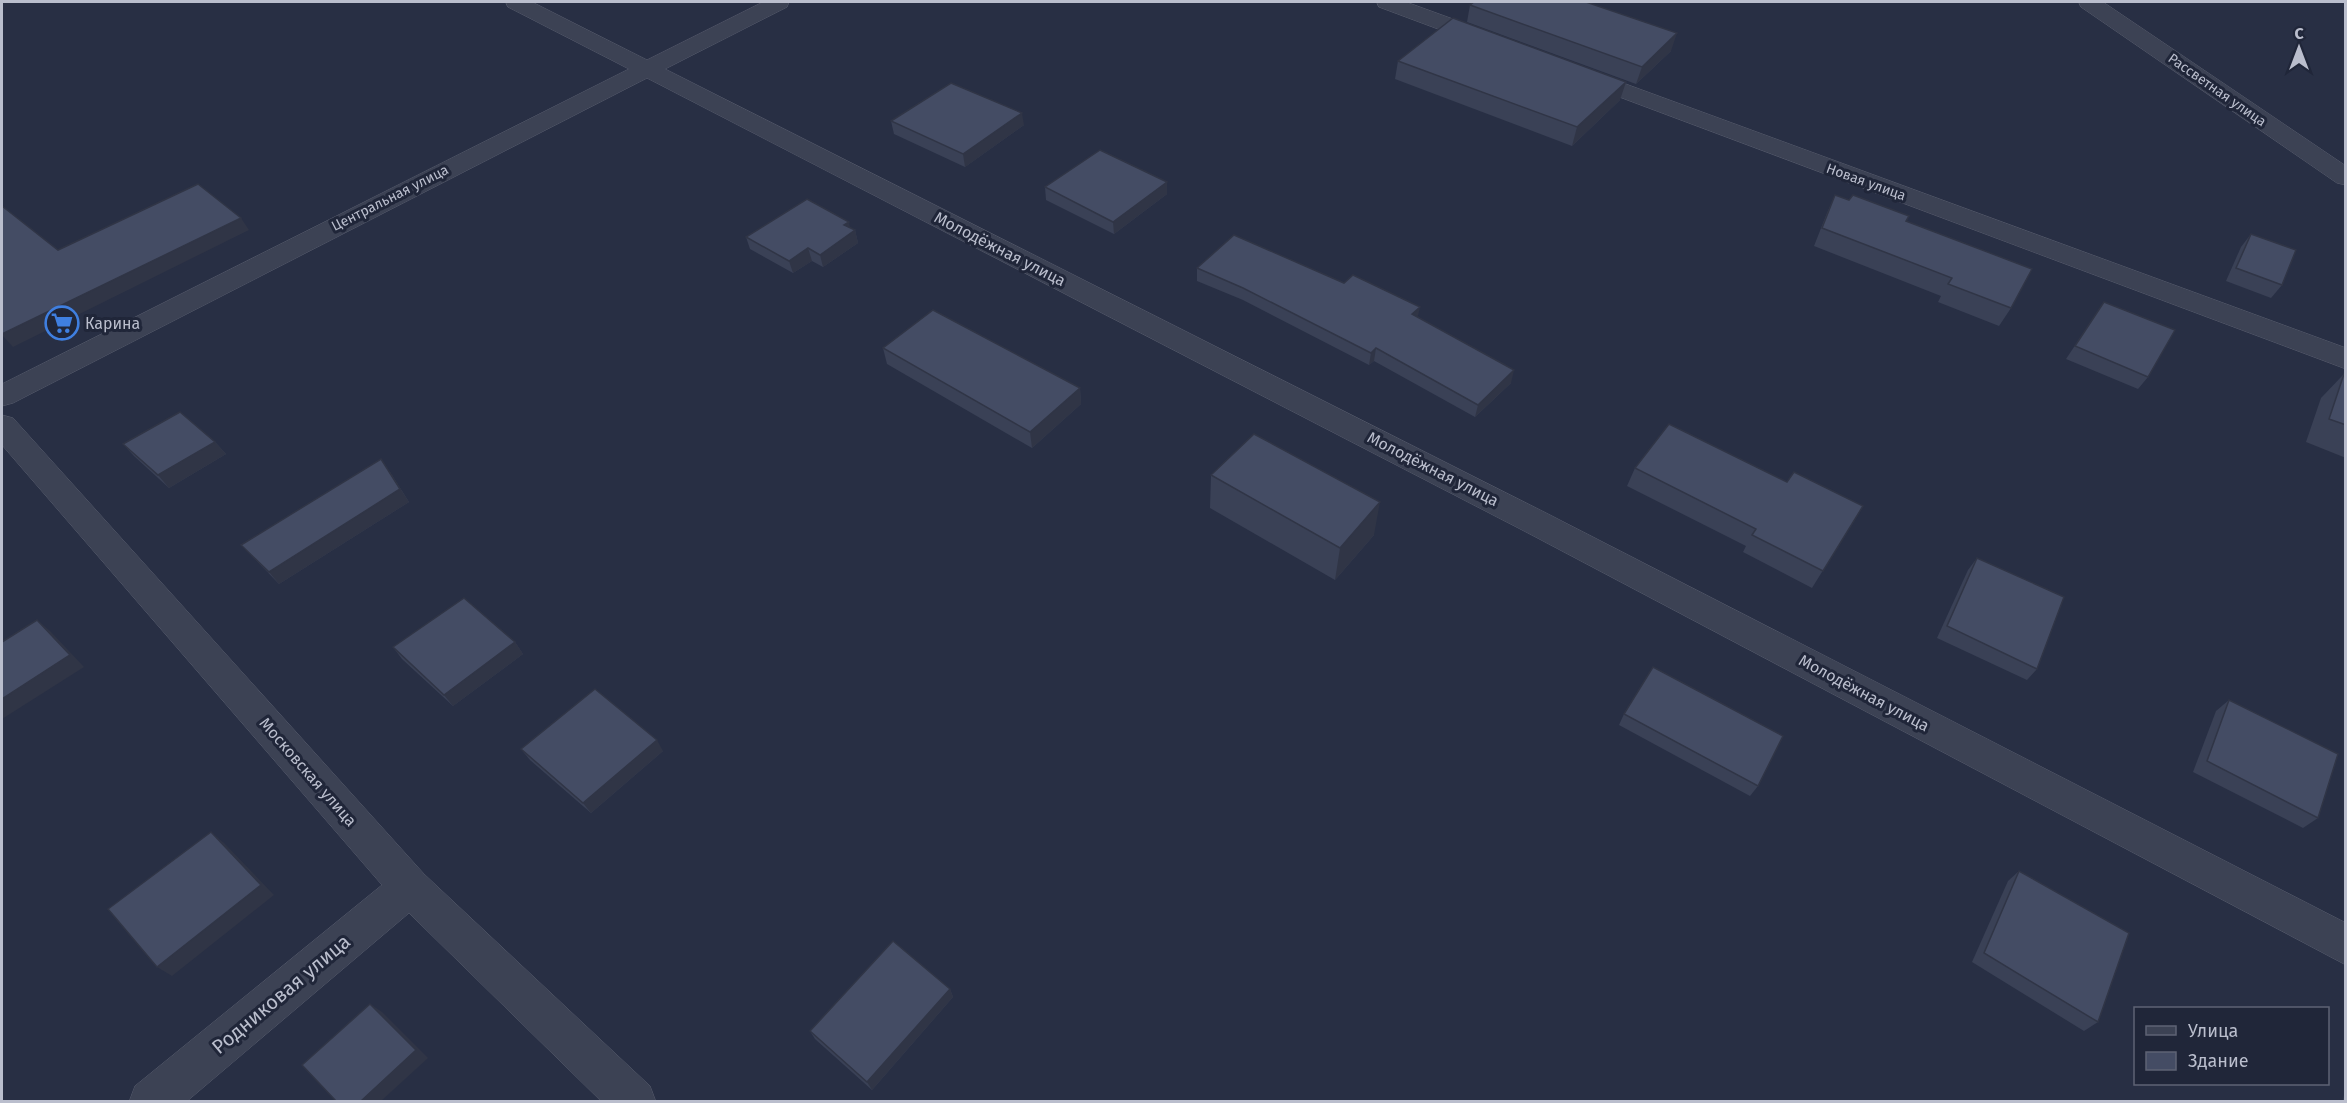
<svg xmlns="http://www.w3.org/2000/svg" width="2347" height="1103" font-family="'Fira Sans',sans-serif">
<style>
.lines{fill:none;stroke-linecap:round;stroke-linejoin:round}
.minor-casing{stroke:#585d6e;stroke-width:1}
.tertiary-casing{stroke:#585d6e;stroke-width:1}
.minor{fill:#3c4254;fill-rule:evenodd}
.tertiary{fill:#3c4254;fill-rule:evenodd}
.wall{fill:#3a4156}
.shaded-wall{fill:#303546}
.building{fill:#444c64;stroke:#303546;stroke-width:1.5}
.labels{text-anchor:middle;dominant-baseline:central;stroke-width:6;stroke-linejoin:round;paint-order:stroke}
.far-street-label{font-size:14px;fill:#babecd;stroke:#202639}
.street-label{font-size:16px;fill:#babecd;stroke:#202639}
.poi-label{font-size:16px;fill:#babecd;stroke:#202639;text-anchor:start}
.near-street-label{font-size:20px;fill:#babecd;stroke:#202639}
</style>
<rect width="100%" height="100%" fill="#282f44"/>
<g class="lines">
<g class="minor-casing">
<g id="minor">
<path d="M1377 2H1406L1497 35 1500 40 1497 45H1481L1379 7Z"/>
<path d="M2079 2H2103L2346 166V185L2337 183 2081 7Z"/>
<path d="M1582 68 2346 348V369L1574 80 1570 75 1574 70Z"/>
<path d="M2 415 13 418 424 874 650 1086 656 1102H602L409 913 186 1102H129L135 1086 382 885 2 445Z"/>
</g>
</g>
<g class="tertiary-casing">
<path id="tertiary" d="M506 2H532L647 60 763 2H789L787 7 665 69 1550 515 2346 923V965L1528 533 647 78 13 403 2 406V384L629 69 508 7Z"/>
</g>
<use href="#minor" class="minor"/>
<use href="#tertiary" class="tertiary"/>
</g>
<g class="wall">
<path d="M1470 5 1671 51 1636 84 1467 22Z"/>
<path d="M1398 61 1620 100 1572 146 1395 79Z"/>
<path d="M891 121 1024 125 965 167 894 134Z"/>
<path d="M1045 187 1167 194 1114 234 1046 200Z"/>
<path d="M1835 195 2011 308 1999 326 1938 302 1941 296 1814 246 1827 213Z"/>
<path d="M850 228 855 230 858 243 823 267 812 261 793 273 750 249 746 237Z"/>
<path d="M2251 234 2282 285 2271 298 2226 281 2241 247Z"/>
<path d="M1197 268 1418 318 1511 383 1475 417 1374 361 1369 365 1243 300 1197 281Z"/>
<path d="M2104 302 2148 377 2138 389 2066 359Z"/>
<path d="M883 348 1080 388 1081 404 1032 448 887 364Z"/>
<path d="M2344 374 2346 375V458L2306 442 2321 398Z"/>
<path d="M215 442 226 454 169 488 134 456 123 444Z"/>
<path d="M1635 468 1787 482 1863 506 1812 588 1743 552 1746 546 1627 486Z"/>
<path d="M390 472 409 502 279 584 241 545Z"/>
<path d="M1211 475 1374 535 1335 580 1210 508Z"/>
<path d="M1977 558 2037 669 2027 680 1937 638 1968 570Z"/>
<path d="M515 642 523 654 453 706 402 659 393 647Z"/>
<path d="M2229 700 2318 818 2303 828 2193 772 2216 711Z"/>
<path d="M1624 714 1758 786 1750 796 1619 725Z"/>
<path d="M521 749 663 751 591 813 530 760Z"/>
<path d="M2019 871 2098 1022 2084 1031 1972 962 2008 881Z"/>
<path d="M950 989 953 997 872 1090 815 1039 810 1031Z"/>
<path d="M2346 1083V1101H2343Z"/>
</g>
<g class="shaded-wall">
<path d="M1677 33 1671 51 1636 84 1642 67Z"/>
<path d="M1626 82 1620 100 1572 146 1577 127Z"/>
<path d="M1022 113 1024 125 965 167 963 154Z"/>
<path d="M1167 182V194L1114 234 1113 222Z"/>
<path d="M241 218 249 230 13 347 2 335V334Z"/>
<path d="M849 222 851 233 855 230 858 243 823 267 820 255 844 225Z"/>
<path d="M808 248 812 261 793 273 789 261Z"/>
<path d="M1420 307 1417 320 1412 314Z"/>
<path d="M1376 348 1374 361 1369 365 1371 353Z"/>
<path d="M1514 370 1511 383 1475 417 1478 405Z"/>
<path d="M1080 388 1081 404 1032 448 1030 432Z"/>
<path d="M215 442 226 454 169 488 158 475Z"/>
<path d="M381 459 409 502 279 584 269 572Z"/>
<path d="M1380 502 1374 535 1335 580 1340 548Z"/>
<path d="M37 620 50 631 84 667 2 719V699Z"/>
<path d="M515 642 523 654 453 706 444 695Z"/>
<path d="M657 740 663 751 591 813 583 803Z"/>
<path d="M211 832 224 843 274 895 172 976 157 967Z"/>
<path d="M950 989 953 997 872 1090 867 1082Z"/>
<path d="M370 1004 382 1012 428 1058 381 1101H361Z"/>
</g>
<g class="building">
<path d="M1474 2H1586L1677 33 1642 67 1470 5Z"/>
<path d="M1453 18 1626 82 1577 127 1398 61Z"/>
<path d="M951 83 1022 113 963 154 891 121Z"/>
<path d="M1100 150 1167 182 1113 222 1045 187Z"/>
<path d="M198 184 241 218 2 334V206L58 250Z"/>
<path d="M1835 195 1849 200 1853 195 1909 216 1906 221 2032 269 2011 308 1948 284 1952 278 1822 228Z"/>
<path d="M807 199 849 222 844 225 855 230 820 255 808 248 789 261 746 237Z"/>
<path d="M2251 234 2296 250 2282 285 2236 268Z"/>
<path d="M1234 235 1344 283 1353 275 1420 307 1412 314 1514 370 1478 405 1376 348 1371 353 1243 288 1197 268Z"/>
<path d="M2104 302 2175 330 2148 377 2075 346Z"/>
<path d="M933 310 1080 388 1030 432 883 348Z"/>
<path d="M2344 374 2346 375V425L2329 419Z"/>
<path d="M180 412 215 442 158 475 123 444Z"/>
<path d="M1669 424 1787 482 1794 472 1863 506 1823 571 1752 535 1756 529 1635 468Z"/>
<path d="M1254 434 1380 502 1340 548 1211 475Z"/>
<path d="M381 459 400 489 269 572 241 545Z"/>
<path d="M1977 558 2064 597 2037 669 1947 626Z"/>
<path d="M464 598 515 642 444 695 393 647Z"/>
<path d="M37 620 70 655 2 699V642Z"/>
<path d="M1653 667 1783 736 1758 786 1624 714Z"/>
<path d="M595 689 657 740 583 803 521 749Z"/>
<path d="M2229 700 2338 754 2318 818 2207 761Z"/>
<path d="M211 832 261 885 157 967 108 909Z"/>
<path d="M2019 871 2129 933 2098 1022 1984 953Z"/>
<path d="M893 941 950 989 867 1082 810 1031Z"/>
<path d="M370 1004 416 1050 361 1101H336L302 1065Z"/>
</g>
<defs>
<g id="supermarket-ring" transform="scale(1.725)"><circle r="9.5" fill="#202639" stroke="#3f7fe0" stroke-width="1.5"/><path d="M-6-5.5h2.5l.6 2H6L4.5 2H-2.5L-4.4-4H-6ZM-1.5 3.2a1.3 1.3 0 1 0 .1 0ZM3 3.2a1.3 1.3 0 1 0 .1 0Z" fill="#3f7fe0"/></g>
</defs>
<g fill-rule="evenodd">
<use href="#supermarket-ring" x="62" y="323"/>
</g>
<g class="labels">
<g class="far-street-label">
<text transform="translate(2217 90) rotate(35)">Рассветная улица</text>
<text transform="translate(1866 182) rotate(20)">Новая улица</text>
<text transform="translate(390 198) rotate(-27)">Центральная улица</text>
</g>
<g class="street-label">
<text transform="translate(1000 249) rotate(27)">Молодёжная улица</text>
<text transform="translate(1433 469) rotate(27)">Молодёжная улица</text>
<text transform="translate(1864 693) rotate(28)">Молодёжная улица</text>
<text transform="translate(308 772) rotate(49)">Московская улица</text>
</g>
<g class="poi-label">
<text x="85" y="323">Карина</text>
</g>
<g class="near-street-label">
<text transform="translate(281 994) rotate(-40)">Родниковая улица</text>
</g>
</g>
<rect width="2347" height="1103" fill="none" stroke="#babecd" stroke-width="6"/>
<rect x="2134" y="1007" width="195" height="78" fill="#202639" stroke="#5e6374" stroke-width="1.5"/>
<rect x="2146" y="1026" width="30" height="9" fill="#3c4254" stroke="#5e6374" stroke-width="1.5"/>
<text x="2188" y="1037" font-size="18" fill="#babecd">Улица</text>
<rect x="2146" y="1052" width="30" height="18" fill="#444c64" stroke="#5e6374" stroke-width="1.5"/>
<text x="2188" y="1067" font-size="18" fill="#babecd">Здание</text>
<g transform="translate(2299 48)" stroke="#202639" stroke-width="4.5" paint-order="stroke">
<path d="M0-4.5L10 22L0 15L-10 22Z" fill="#babecd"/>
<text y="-9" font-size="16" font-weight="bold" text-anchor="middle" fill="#babecd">С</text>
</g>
</svg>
